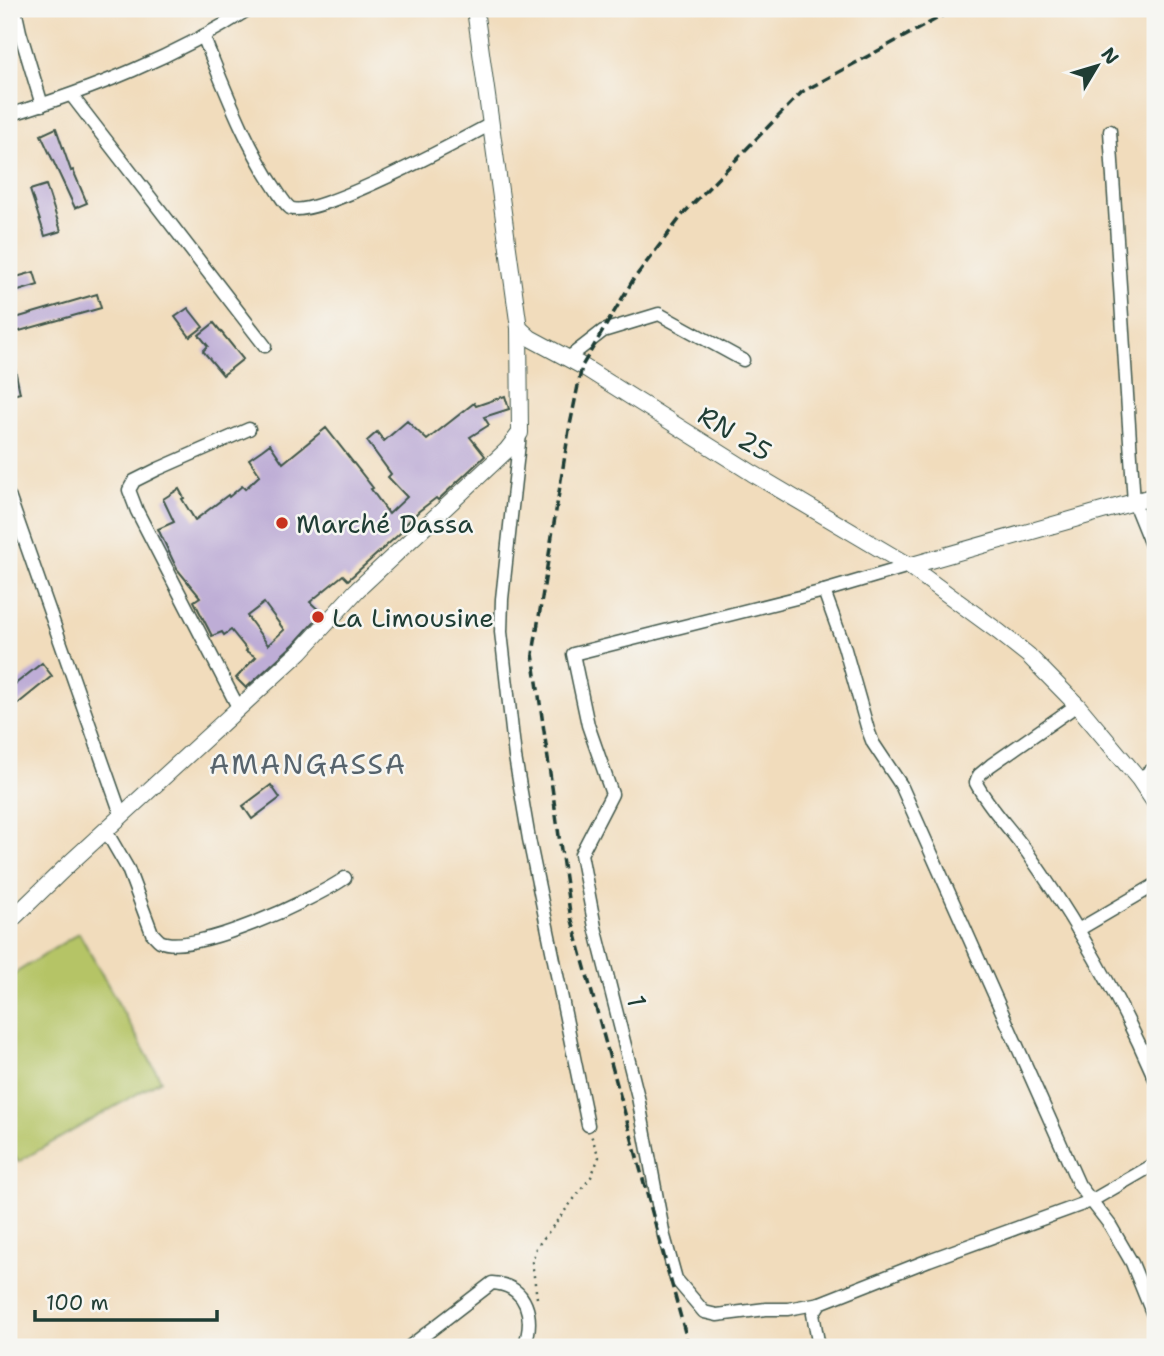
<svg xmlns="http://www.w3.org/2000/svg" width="1164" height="1356" font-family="'Shantell Sans',sans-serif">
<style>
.green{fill:#b5c466;stroke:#6a804d;stroke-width:2}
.building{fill:#beadd6;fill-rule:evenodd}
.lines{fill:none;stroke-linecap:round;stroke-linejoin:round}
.minor-casing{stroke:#3e5548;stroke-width:15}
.major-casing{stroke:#3e5548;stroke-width:18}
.path{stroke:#3e5548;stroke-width:2.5;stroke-dasharray:2 5;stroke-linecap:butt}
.minor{stroke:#fff;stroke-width:12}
.major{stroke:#fff;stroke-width:16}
.rail{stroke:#1f3d34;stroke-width:3.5;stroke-dasharray:10 5;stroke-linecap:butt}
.poi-dot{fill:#c8321e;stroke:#f6f6f2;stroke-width:2.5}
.labels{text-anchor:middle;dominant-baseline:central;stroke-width:5;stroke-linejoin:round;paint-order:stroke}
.street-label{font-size:26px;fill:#1f3d34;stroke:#f6f6f2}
.poi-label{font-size:26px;fill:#1f3d34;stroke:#f6f6f2;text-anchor:start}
.neighbourhood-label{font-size:28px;letter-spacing:2px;fill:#57646d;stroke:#f6f6f2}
</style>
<rect width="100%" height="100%" fill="#f6f6f2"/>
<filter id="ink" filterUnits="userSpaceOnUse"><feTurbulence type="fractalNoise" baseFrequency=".0143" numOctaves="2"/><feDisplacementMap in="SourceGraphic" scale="14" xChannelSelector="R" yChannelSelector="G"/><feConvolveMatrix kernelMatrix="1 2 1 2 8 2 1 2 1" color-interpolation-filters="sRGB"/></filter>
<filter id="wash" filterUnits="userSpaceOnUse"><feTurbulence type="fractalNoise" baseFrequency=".00686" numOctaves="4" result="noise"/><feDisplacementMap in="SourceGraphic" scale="28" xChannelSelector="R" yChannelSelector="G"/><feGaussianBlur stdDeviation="1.57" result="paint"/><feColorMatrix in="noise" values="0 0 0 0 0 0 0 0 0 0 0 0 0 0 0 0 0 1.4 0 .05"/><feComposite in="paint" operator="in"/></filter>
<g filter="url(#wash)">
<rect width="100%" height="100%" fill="#f1dcbc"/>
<path class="green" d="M79 933 161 1080 18 1162 9 1147V977Z"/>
<g id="blocks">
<g class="building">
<path d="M56 128 71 171 73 170 87 203 75 208 41 135Z"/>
<path d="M46 185 61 231 45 236 30 190Z"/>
<path d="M34 272 38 285 9 294V279Z"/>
<path d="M97 294 101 308 9 334V320Z"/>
<path d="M188 308 203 327 190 337 175 317Z"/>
<path d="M214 323 243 359 223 375 203 351 208 346 199 335Z"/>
<path d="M13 359 20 393 9 396V360Z"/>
<path d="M505 396 509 409 484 417 489 425 470 437 485 456 438 500 436 498 419 511 404 526 406 528 348 580 343 575 310 602 322 613 294 644 246 688 236 678 256 657 246 651 247 650 231 630 224 635 222 632 212 636 194 601 200 597 177 569 158 529 174 522 163 499 179 489 184 498 182 499 195 520 228 495 229 497 242 486 245 489 260 475 249 459 262 450 270 444 283 463 326 428 373 488 371 489 389 514 407 497 388 477 391 474 367 441 377 432 384 441 407 421 427 440 474 403 476 406ZM264 603 284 630 268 645 247 616Z"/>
<path d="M42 663 52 676 9 711V689Z"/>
<path d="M271 785 280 798 252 819 243 806Z"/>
</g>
</g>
</g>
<g filter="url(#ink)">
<use href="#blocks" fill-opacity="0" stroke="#3e5548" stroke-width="2"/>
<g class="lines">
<g class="minor-casing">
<g id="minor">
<path d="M15 9 20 32 42 105"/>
<path d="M203 36C225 89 245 144 277 191 281 197 285 204 290 208 312 221 463 139 491 124"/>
<path d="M72 96 265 346"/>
<path d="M9 115C93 89 175 57 249 9"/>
<path d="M1110 131 1134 503 1155 555"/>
<path d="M567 359 603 331 659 314 743 360"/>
<path d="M520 434 502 599 501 632 515 757 529 839 588 1125"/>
<path d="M9 496 122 817"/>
<path d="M824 591 844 646 868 730 873 743 901 785 1079 1185 1110 1225 1132 1263 1155 1320"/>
<path d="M1077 705 991 765 979 775 976 783C989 808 1010 828 1027 852 1077 923 1121 1000 1155 1079"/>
<path d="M239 709 137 511 129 490 134 481 158 469 249 429"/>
<path d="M1139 779 1155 768"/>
<path d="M106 831 128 869 152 933C155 936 157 939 160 941 192 957 317 898 345 878"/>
<path d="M1078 930 1155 885"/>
<path d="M820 1303 788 1309H766L717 1315 704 1312 676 1279 664 1236 638 1097 595 927 581 854 612 794 588 725 573 654 824 591 909 566"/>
<path d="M409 1347 492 1283C528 1285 535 1318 524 1347"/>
<path d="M819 1347 813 1314 820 1303 929 1260 1091 1201 1155 1164"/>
</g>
</g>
<g class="major-casing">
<g id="major">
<path d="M475 9 519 328 530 338 582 366 752 473 909 566 999 632 1028 655 1077 705 1139 779 1155 803"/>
<path d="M909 566 1155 496"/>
<path d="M9 922 71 862 301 651 357 590 507 450 520 433 519 328"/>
</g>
</g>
<path class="path" d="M537 1298 532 1262 536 1248 591 1177 599 1157 591 1135"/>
<use href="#minor" class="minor"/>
<use href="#major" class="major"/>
<path class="rail" d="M689 1347 570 913 533 654 569 430 582 366 633 280 684 213 802 92 955 9"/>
</g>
</g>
<g class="poi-dot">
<circle cx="282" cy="523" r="7"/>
<circle cx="318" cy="617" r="7"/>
</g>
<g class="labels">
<g class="street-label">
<text transform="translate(735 433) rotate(31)">RN 25</text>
<text transform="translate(637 1001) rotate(76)">1</text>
</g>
<g class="poi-label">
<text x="296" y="523">Marché Dassa</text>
<text x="332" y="617">La Limousine</text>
</g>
<g class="neighbourhood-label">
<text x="308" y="764">AMANGASSA</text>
</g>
</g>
<rect width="1164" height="1356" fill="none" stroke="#f6f6f2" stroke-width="35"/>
<g transform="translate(1097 66) rotate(52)" stroke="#f6f6f2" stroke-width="5" paint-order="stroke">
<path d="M0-5L12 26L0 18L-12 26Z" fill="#1f3d34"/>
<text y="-10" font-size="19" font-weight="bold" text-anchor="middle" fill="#1f3d34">N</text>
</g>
<path d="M35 1310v10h182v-10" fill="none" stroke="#1f3d34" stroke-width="3.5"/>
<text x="46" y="1310" font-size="21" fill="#1f3d34" stroke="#f6f6f2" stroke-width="5" paint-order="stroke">100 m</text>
</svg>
